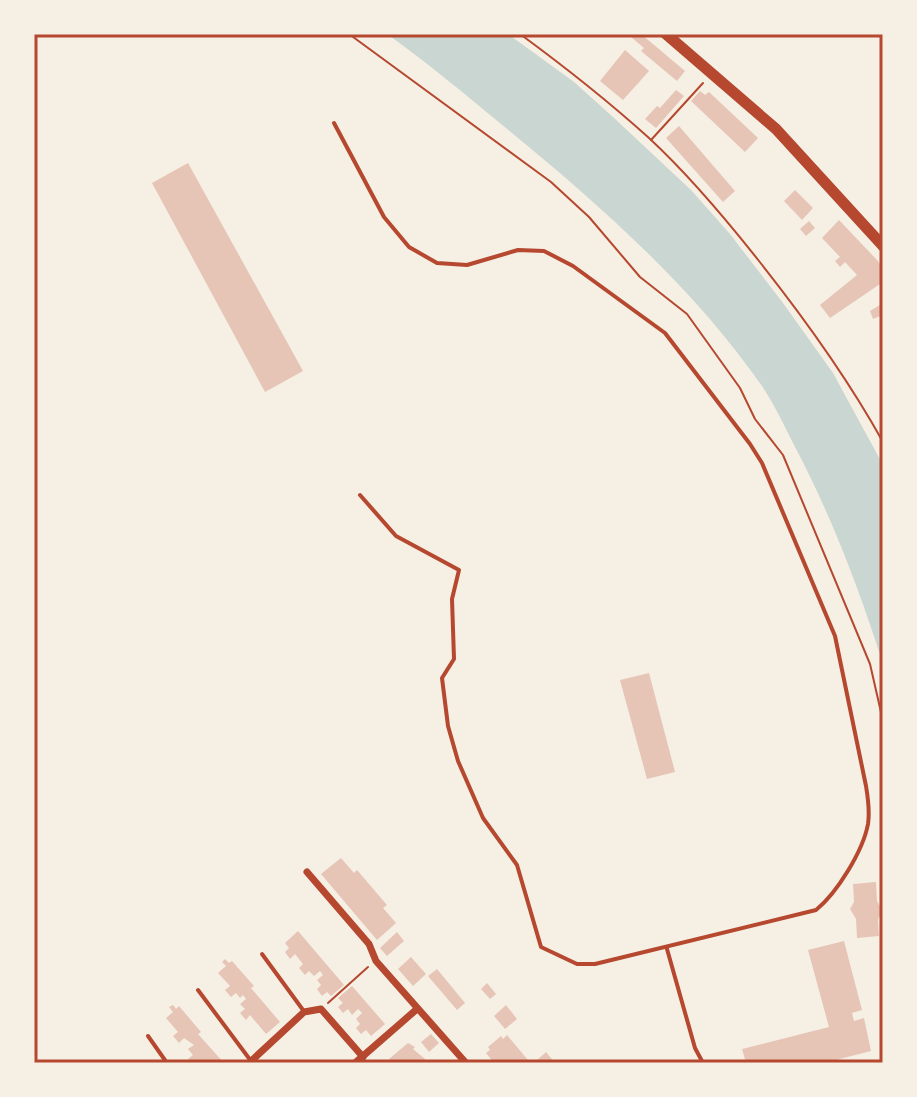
<svg xmlns="http://www.w3.org/2000/svg" width="917" height="1097" font-family="Cabin,sans-serif">
<style>
.water{fill:#c9d6d2}
.building{fill:#e6c5b7}
.lines{fill:none;stroke-linecap:round;stroke-linejoin:round}
.path{stroke:#b5482f;stroke-width:2}
.service{stroke:#b5482f;stroke-width:4}
.minor{stroke:#b5482f;stroke-width:7}
.primary{stroke:#b5482f;stroke-width:11}
.neatline{fill:none;stroke:#b5482f;stroke-width:3}
</style>
<rect width="100%" height="100%" fill="#f6efe4"/>
<path class="water" d="M387 34H508L574 82 614 118 691 190 730 234 783 303 833 373 883 465V664C859 588 831 515 794 445 784 425 774 404 762 386 693 287 599 204 506 128 467 96 428 63 387 34Z"/>
<g class="building">
<path d="M634 34H641L685 71 677 81 641 51 644 48 631 37Z"/>
<path d="M625 50 649 71 623 100 600 81Z"/>
<path d="M676 90 684 96 656 128 645 119 657 106 660 108Z"/>
<path d="M700 91 705 95 709 92 758 138 745 152 691 101Z"/>
<path d="M679 126 735 191 723 202 666 138Z"/>
<path d="M188 163 303 371 265 392 152 183Z"/>
<path d="M795 190 813 208 802 220 784 201Z"/>
<path d="M839 220 877 260 883 268V282L830 318 820 305 857 275 845 262 840 267 835 261 840 257 822 238Z"/>
<path d="M809 221 815 228 806 236 800 229Z"/>
<path d="M883 303V315L873 319 870 311Z"/>
<path d="M649 673 675 772 647 779 620 680Z"/>
<path d="M341 858 354 873 357 870 387 905 383 908 396 923 377 940 321 874Z"/>
<path d="M876 882 877 901 882 910 878 920 879 936 857 938 856 919 850 909 854 902 853 884Z"/>
<path d="M298 931 344 985 331 996 327 992 322 996 317 989 321 985 317 980 323 975 320 971 314 976 309 971 305 975 299 968 303 964 295 954 290 959 285 952 289 948 285 943Z"/>
<path d="M397 932 404 941 387 956 380 948Z"/>
<path d="M844 941 862 1010 852 1013 854 1021 864 1018 871 1051 824 1063H746L742 1049 829 1027 808 950Z"/>
<path d="M411 957 426 974 413 986 398 969Z"/>
<path d="M225 959 229 963 232 961 254 986 251 988 280 1022 266 1034 250 1015 246 1020 240 1013 245 1009 240 1004 246 999 243 995 240 998 236 993 231 997 225 990 230 986 218 973 226 966 222 962Z"/>
<path d="M437 969 465 1003 457 1010 428 976Z"/>
<path d="M487 983 496 994 490 999 481 989Z"/>
<path d="M352 986 385 1024 371 1036 366 1030 361 1034 356 1028 360 1024 356 1019 362 1013 358 1009 352 1015 348 1009 343 1013 338 1007 343 1003 338 998Z"/>
<path d="M173 1005 176 1009 179 1006 201 1032 198 1034 224 1063H191L188 1059 193 1055 188 1049 194 1045 184 1038 179 1043 173 1036 178 1032 166 1018 173 1012 169 1007Z"/>
<path d="M506 1005 517 1019 505 1029 494 1016Z"/>
<path d="M431 1034 439 1043 429 1052 421 1042Z"/>
<path d="M507 1035 528 1060 525 1063H494L486 1053 490 1050 488 1047 501 1036 503 1039Z"/>
<path d="M408 1043 415 1047 413 1049 425 1059V1063H392L389 1059Z"/>
<path d="M546 1052 555 1063H534Z"/>
</g>
<g class="lines">
<g class="path">
<path d="M349 34 551 182 589 217 640 277 687 314 740 388 755 419 783 455 870 664 883 721"/>
<path d="M520 34C565 67 608 101 649 138 689 175 725 218 759 261 805 319 847 377 883 442"/>
<path d="M651 140 703 83"/>
<path d="M328 1003 368 967"/>
</g>
<g class="service">
<path d="M334 123 384 217 409 247 437 263 467 265 518 250 544 251 573 266 665 333 750 444 762 463 835 636 866 786C868 798 870 811 868 824 863 851 837 893 816 910L595 964H577L541 947 517 865 483 818 458 761 448 726 442 678 454 659 452 599 459 570 396 536 360 495"/>
<path d="M667 949 695 1048 703 1063"/>
<path d="M262 954 303 1010"/>
<path d="M198 990 251 1061"/>
<path d="M148 1036 167 1063"/>
</g>
<g class="minor">
<path d="M307 872 369 944 376 961 466 1063"/>
<path d="M249 1063 304 1012 321 1009 363 1057"/>
<path d="M355 1063 417 1009"/>
</g>
<path class="primary" d="M666 34 776 129 883 246"/>
</g>
<rect width="917" height="1097" fill="none" stroke="#f6efe4" stroke-width="72"/>
<rect x="36" y="36" width="845" height="1025" class="neatline"/>
</svg>
